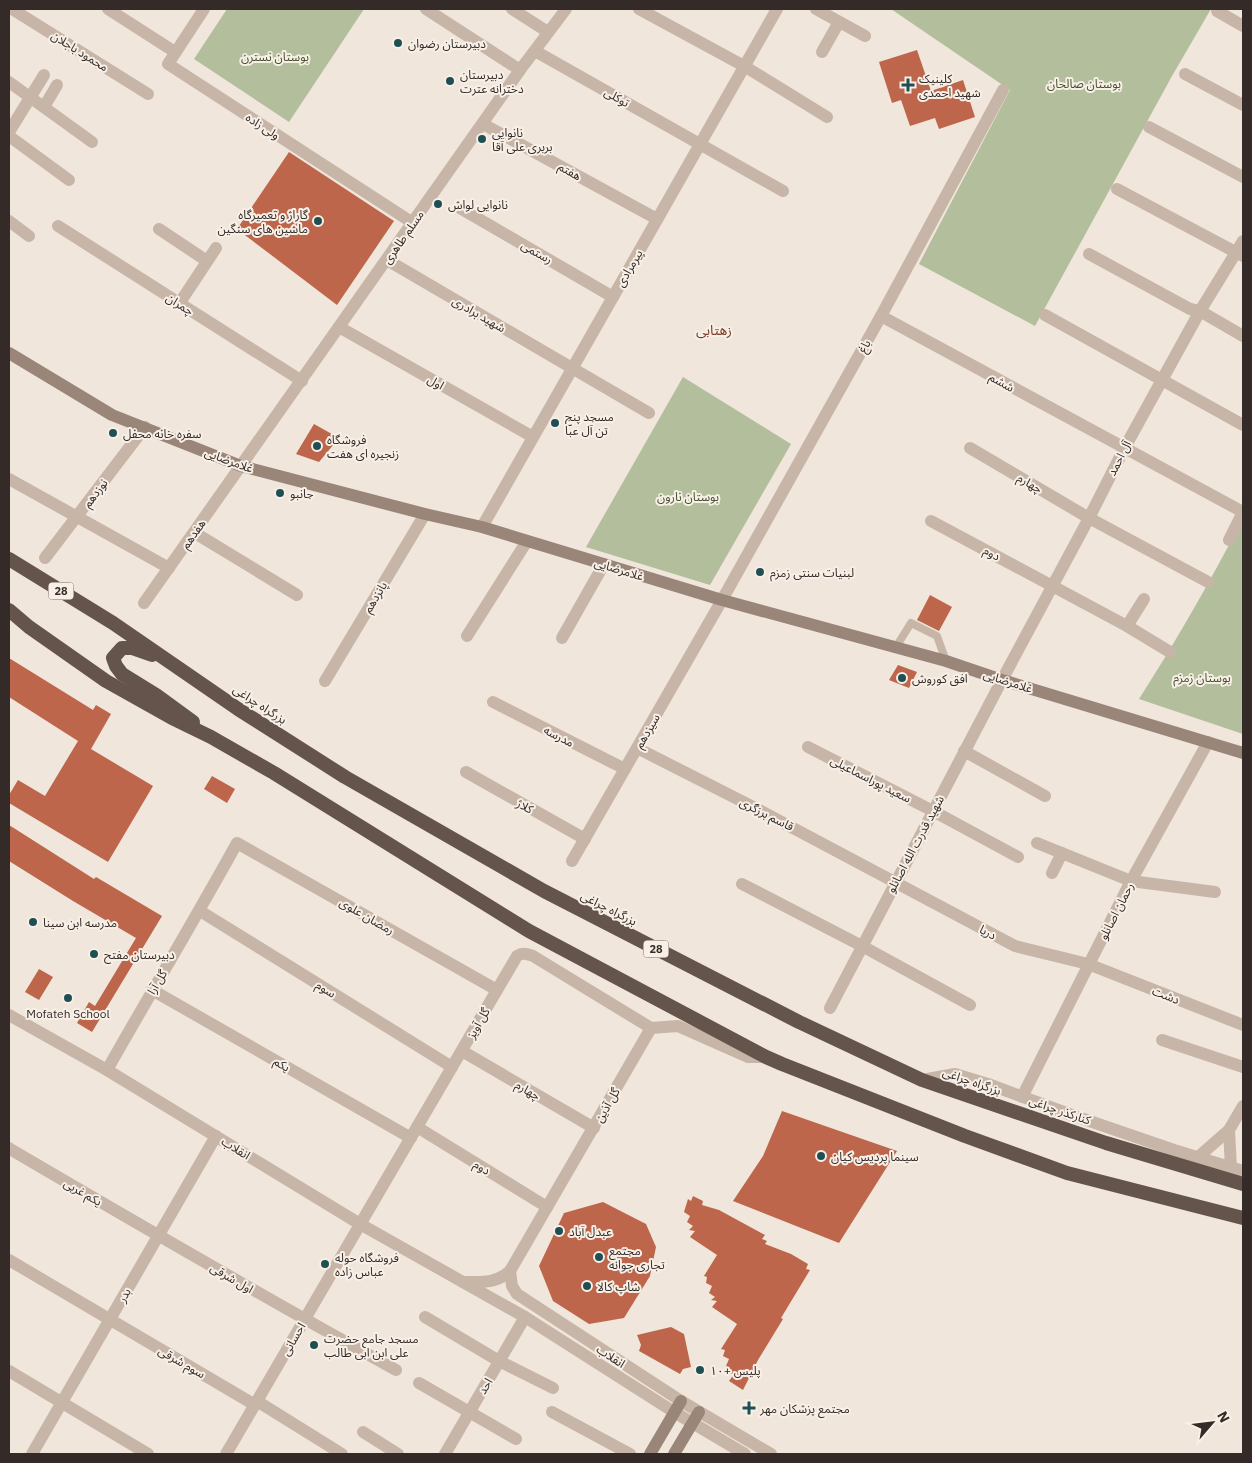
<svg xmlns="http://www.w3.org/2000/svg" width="1252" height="1463" font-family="'IBM Plex Sans','Noto Sans Arabic',sans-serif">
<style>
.green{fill:#b2be9c}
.building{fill:#bd664b}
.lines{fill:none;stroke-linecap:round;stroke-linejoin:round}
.service{stroke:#c7b6a8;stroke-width:8}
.minor{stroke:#c7b6a8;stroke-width:12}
.tertiary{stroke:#c7b6a8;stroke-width:12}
.secondary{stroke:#9a8579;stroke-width:12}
.trunk{stroke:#64544c;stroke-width:14}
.poi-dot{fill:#204f53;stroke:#f8f0e7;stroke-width:2}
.labels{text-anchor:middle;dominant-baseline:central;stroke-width:4;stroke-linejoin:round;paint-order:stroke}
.shield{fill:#f8f0e7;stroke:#6f6661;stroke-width:1}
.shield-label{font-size:11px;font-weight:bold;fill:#342b28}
.poi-label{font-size:12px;fill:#342b28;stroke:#f8f0e7;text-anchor:start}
.street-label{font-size:12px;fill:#342b28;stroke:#f8f0e7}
.park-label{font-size:12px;fill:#44512d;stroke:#f8f0e7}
.neighbourhood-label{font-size:14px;fill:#7d3b26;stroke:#f8f0e7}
</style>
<rect width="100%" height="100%" fill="#f0e6db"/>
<g class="green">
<path d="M227 9H364L289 122 194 59Z"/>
<path d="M891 9H1211L1172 76 1035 326 919 264 1010 90Z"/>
<path d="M683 377 791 444 710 585 586 547Z"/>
<path d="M1243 519V734L1139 699C1177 640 1210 581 1243 519Z"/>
</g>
<g class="building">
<path d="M917 50 931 91 963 80 975 117 939 129 935 118 910 126 901 100 892 103 879 62Z"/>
<path d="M289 152 394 221 337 305 237 229Z"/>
<path d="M314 424 339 438 319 462 296 454Z"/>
<path d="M930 595 952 607 939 631 917 620Z"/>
<path d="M9 658 93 710 96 705 111 714 91 749 153 786 108 862 9 803V795L18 780 45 796 78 741 9 697Z"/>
<path d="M898 665 917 672 909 688 889 680Z"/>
<path d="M212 776 235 789 227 803 204 789Z"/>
<path d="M9 825 94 879 96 877 162 916 92 1032 77 1023 89 1002 95 1006 136 938 73 901 9 861Z"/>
<path d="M39 969 53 977 39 1000 25 992Z"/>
<path d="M782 1111 897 1151 839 1243 733 1201 763 1156Z"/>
<path d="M693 1196 703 1201 702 1205 719 1210 765 1235 762 1239 767 1241 765 1244 791 1254 808 1264 806 1269 810 1270 781 1318 783 1319 758 1360 743 1390 729 1381 734 1374H728L732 1370 726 1366 729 1359 723 1356 725 1350 721 1349 737 1324 712 1307 717 1301 711 1300 715 1297 709 1293 712 1286 706 1283 707 1277 704 1276 717 1255 690 1237 695 1231 689 1230 693 1226 687 1222 690 1216 684 1212 688 1199 691 1201Z"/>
<path d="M603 1202 646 1224 656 1247 650 1276 624 1318 589 1324 553 1301 539 1266 564 1213Z"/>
<path d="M671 1327 684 1334 691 1367 683 1369 680 1374 639 1351 641 1345 637 1335Z"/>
</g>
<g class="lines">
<path class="service" d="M896 647 911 623 937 636 946 661"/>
<g class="minor">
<path d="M12 9 148 94"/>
<path d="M108 9 175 52"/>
<path d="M204 9 168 64 413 223"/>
<path d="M426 9 520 70"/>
<path d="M512 9 548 32"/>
<path d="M639 9 744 66 827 117"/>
<path d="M816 9 865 36"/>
<path d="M1217 11 1243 26"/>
<path d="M535 51 783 191"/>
<path d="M822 52 839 22"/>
<path d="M1185 74 1243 105"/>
<path d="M9 82 92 142"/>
<path d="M44 107 57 85"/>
<path d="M483 124 657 219"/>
<path d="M1149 127 1243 177"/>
<path d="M9 132 44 75"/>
<path d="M9 136 69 180"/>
<path d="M1117 189 1243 256"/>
<path d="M460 208 613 297"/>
<path d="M9 221 29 236"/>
<path d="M58 226 302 381"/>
<path d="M159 229 207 261"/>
<path d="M1089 254 1190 309 1200 311 1243 336"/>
<path d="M387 260 649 413"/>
<path d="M179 304 216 248"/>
<path d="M1045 315 1243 425"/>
<path d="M881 316 1243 512 1229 540"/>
<path d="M339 327 533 437"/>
<path d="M970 448 1089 518 1208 582"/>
<path d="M9 479 169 568"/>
<path d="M931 521 1127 626 1170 652"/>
<path d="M482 527 777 9"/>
<path d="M195 533 297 595"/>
<path d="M45 558 145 427"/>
<path d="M144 603 520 70 566 9"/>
<path d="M1127 626 1144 599"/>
<path d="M467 636 527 541"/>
<path d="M562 638 604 564"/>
<path d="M325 681 425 514"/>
<path d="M493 702 625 769"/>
<path d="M808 747 933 811 1018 857"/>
<path d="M637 748 763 812 1015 946 1088 964 1243 1025"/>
<path d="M964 751 1045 796"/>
<path d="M466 772 585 839"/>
<path d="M1037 843 1131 881 1215 892"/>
<path d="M572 861 722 600 881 316 1003 90"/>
<path d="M1052 873 1062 853"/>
<path d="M742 884 862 946 970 1005"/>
<path d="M200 911 452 1067"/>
<path d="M152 990 411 1138"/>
<path d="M651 1028 678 1026 748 1057H766"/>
<path d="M1162 1040 1243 1067"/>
<path d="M462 1051 594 1128"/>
<path d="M107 1070C150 994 195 919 237 843L497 990 517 956C523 952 527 954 533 956L651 1028"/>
<path d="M922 1080 955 1074 988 1084 1069 1114 1174 1150 1243 1171"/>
<path d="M1022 1097 1131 881 1208 742"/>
<path d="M417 1127 547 1207"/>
<path d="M1229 1130 1231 1168"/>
<path d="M9 1148 10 1149C138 1224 266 1298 396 1370"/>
<path d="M1197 1158 1229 1130 1243 1106"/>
<path d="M9 1260 255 1405"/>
<path d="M463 1282C482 1282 495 1284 510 1271L651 1028"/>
<path d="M425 1317 499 1361 553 1388"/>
<path d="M9 1371 148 1454"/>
<path d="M419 1383 516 1439"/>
<path d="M257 1401 342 1454"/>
<path d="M552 1412 630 1454"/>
<path d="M363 1432 398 1454"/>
</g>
<g class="tertiary">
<path d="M830 1008 1002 680 1089 518 1124 449 1200 311 1243 241"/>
<path d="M9 1015 107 1070 360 1224 525 1317 674 1412 745 1454"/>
<path d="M510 1271 512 1286 517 1294 681 1401 771 1454"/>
<path d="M32 1454 216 1136"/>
<path d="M226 1454 497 990"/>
<path d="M445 1454 525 1317"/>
</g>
<g class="secondary">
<path d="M9 353 112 415 241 466 425 514 482 527 722 600 946 661 1002 680 1243 753"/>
<path d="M650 1454 681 1401"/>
<path d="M674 1454 699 1412"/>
</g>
<g class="trunk">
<path d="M9 559 113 623 238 709 345 777 544 891 799 1022 922 1080 1106 1143 1243 1184"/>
<path d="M9 610 29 627 106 681 172 718 211 737 274 773 529 931 766 1057 782 1064 965 1136 1067 1173 1243 1218"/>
<path d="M152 655 132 648H122L113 658 116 666 122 674 156 695 193 722"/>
</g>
</g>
<g class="poi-dot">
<circle cx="398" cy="43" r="5"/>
<circle cx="450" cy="81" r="5"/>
<path d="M905.5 77.5h5v5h5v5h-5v5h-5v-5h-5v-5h5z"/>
<circle cx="482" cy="139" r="5"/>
<circle cx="438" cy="204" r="5"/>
<circle cx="318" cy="221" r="5"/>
<circle cx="555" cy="423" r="5"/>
<circle cx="113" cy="433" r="5"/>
<circle cx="317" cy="446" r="5"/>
<circle cx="280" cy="493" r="5"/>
<circle cx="760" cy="572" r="5"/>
<circle cx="902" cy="678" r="5"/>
<circle cx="33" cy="922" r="5"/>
<circle cx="94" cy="954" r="5"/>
<circle cx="68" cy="998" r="5"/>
<circle cx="821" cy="1156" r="5"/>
<circle cx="559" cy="1231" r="5"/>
<circle cx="599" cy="1257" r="5"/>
<circle cx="325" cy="1264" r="5"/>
<circle cx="587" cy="1286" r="5"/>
<circle cx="314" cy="1345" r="5"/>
<circle cx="700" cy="1370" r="5"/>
<path d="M746.5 1400.5h5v5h5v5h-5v5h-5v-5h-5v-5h5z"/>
</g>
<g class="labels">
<g class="shield">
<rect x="48.5" y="582.5" width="25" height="17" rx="4"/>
<rect x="643.5" y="940.5" width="25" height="17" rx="4"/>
</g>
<g class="shield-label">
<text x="61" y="591">28</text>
<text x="656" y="949">28</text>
</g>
<g class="poi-label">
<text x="408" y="43">دبیرستان رضوان</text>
<text x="460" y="74">دبیرستان<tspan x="460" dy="14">دخترانه عترت</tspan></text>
<text x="919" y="78">کلینیک<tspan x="919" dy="14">شهید احمدی</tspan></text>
<text x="492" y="132">نانوایی<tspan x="492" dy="14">بربری علی آقا</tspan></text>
<text x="448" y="204">نانوایی لواش</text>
<text x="308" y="214" text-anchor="end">گاراژ و تعمیرگاه<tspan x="308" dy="14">ماشین های سنگین</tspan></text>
<text x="565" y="416">مسجد پنج<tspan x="565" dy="14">تن آل عبا</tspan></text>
<text x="123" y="433">سفره خانه محفل</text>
<text x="327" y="439">فروشگاه<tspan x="327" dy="14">زنجیره ای هفت</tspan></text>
<text x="290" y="493">جانبو</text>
<text x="770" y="572">لبنیات سنتی زمزم</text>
<text x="912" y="678">افق کوروش</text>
<text x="43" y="922">مدرسه ابن سینا</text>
<text x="104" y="954">دبیرستان مفتح</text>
<text x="68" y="1013" text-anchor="middle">Mofateh School</text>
<text x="831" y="1156">سینما پردیس کیان</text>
<text x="569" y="1231">عبدل آباد</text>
<text x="609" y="1250">مجتمع<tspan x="609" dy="14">تجاری جوانه</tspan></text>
<text x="335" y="1257">فروشگاه حوله<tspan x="335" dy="14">عباس زاده</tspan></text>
<text x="597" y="1286">شاپ کالا</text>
<text x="324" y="1338">مسجد جامع حضرت<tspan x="324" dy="14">علی ابن ابی طالب</tspan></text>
<text x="710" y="1370">پلیس +۱۰</text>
<text x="760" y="1408">مجتمع پزشکان مهر</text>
</g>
<g class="street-label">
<text transform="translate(80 51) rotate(32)">محمود باجلان</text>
<text transform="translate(617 97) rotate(29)">توکلی</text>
<text transform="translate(263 126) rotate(33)">ولی زاده</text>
<text transform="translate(570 171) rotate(29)">هفتم</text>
<text transform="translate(403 237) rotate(-55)">مسلم طاهری</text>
<text transform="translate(537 252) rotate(30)">رستمی</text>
<text transform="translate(629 268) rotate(-60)">پیرمرادی</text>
<text transform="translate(180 304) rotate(32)">چمران</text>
<text transform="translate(479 314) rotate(30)">شهید برادری</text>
<text transform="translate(864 346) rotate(-61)">باغ</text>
<text transform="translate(436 382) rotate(30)">اول</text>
<text transform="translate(1002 382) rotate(29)">ششم</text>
<text transform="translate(1119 458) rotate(-63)">آل احمد</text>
<text transform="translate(229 460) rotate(20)">غلامرضایی</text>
<text transform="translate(1030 483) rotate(30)">چهارم</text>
<text transform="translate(95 493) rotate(-53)">نوزدهم</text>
<text transform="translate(193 534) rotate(-55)">هفدهم</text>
<text transform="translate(992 553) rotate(28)">دوم</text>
<text transform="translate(619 569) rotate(17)">غلامرضایی</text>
<text transform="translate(375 597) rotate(-59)">پانزدهم</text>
<text transform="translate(1008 681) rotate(18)">غلامرضایی</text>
<text transform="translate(260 704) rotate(33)">بزرگراه چراغی</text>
<text transform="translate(647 731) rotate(-60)">سیزدهم</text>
<text transform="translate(559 736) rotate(27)">مدرسه</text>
<text transform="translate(871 779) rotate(27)">سعید پوراسماعیلی</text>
<text transform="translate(525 806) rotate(29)">کلاژ</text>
<text transform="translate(767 814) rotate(27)">قاسم برزگری</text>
<text transform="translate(915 844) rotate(-62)">شهید قدرت الله اصانلو</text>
<text transform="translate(609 908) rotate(27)">بزرگراه چراغی</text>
<text transform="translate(1116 911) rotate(-63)">رحمان اصانلو</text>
<text transform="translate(367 916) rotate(30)">رمضان علوی</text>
<text transform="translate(988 932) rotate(28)">دریا</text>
<text transform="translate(157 982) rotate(-59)">گل آرا</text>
<text transform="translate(326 989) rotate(32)">سوم</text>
<text transform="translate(1166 995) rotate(22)">دشت</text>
<text transform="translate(478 1023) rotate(-60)">گل آویز</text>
<text transform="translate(282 1064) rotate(30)">یکم</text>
<text transform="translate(972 1081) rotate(19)">بزرگراه چراغی</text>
<text transform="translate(528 1090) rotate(30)">چهارم</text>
<text transform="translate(607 1105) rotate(-60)">گل آذین</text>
<text transform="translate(1060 1110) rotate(19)">کنارکذر چراغی</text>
<text transform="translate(236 1148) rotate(32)">انقلاب</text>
<text transform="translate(482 1167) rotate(31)">دوم</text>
<text transform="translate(83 1192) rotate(30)">یکم غربی</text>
<text transform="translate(232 1278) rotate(30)">اول شرقی</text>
<text transform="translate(124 1295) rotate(-60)">بدر</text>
<text transform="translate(293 1339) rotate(-60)">احسانی</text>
<text transform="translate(611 1356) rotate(33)">انقلاب</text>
<text transform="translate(182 1362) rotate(30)">سوم شرقی</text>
<text transform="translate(485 1386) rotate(-60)">احد</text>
</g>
<g class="park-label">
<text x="275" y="56">بوستان نسترن</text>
<text x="1084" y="83">بوستان صالحان</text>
<text x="688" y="496">بوستان نارون</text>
<text x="1202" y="677">بوستان زمزم</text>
</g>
<g class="neighbourhood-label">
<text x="714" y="330">زهتابی</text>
</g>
</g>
<rect width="1252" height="1463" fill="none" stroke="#342b28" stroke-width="20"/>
<g transform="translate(1212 1423) rotate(62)" stroke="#f8f0e7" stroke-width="4" paint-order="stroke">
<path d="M0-4L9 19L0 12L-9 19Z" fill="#342b28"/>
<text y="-8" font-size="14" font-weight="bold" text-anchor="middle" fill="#342b28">N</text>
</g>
</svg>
